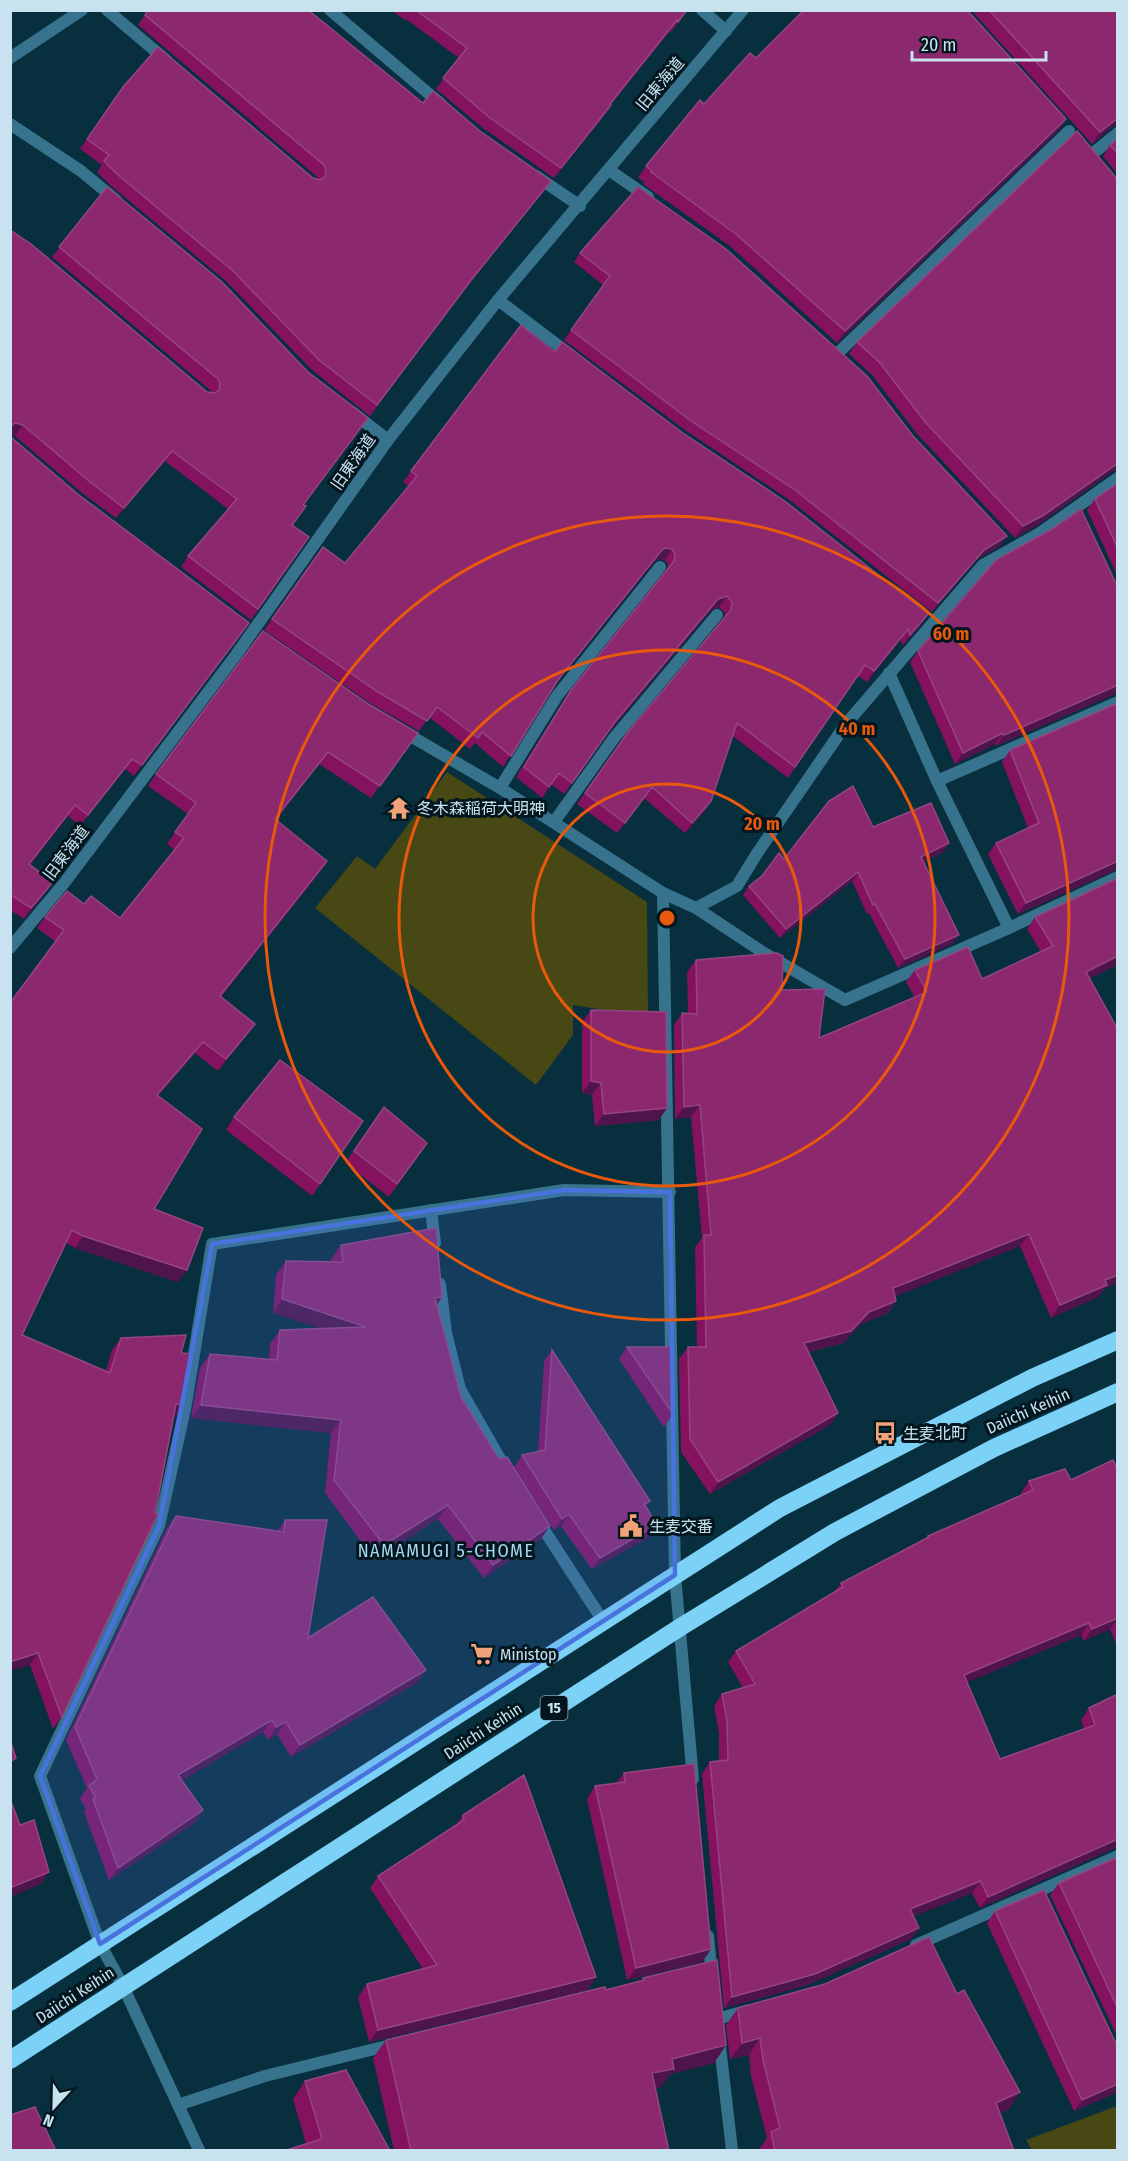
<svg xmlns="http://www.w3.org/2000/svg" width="1128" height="2161" font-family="'Fira Sans Condensed','Noto Sans JP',sans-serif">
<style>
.green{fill:#484814}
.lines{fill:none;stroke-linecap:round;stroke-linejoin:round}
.lane{stroke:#38738d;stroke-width:12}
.street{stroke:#38738d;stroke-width:12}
.highway{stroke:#7cd1f7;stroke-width:18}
.wall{fill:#84125f}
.shaded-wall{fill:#4f144b}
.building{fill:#8c286e;stroke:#954582;stroke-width:1.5}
.marked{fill:#4873de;fill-opacity:0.2;stroke:#4873de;stroke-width:4.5;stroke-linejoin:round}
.ring{fill:none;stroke:#e8590c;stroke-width:3}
.labels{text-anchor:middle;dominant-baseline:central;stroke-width:6;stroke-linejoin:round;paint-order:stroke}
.shield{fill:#03161e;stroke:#8ea5b0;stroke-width:1.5}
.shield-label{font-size:15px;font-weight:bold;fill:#c9e2ef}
.street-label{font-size:16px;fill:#c9e2ef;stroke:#03161e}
.poi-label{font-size:16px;fill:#c9e2ef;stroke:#03161e;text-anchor:start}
.neighbourhood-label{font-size:18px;letter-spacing:1.5px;fill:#a5d8f1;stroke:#03161e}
.centre{fill:#e8590c;stroke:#03161e;stroke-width:3}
.ring-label{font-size:18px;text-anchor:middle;font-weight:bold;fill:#e8590c;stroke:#03161e;stroke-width:6;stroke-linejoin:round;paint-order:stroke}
</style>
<rect width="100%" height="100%" fill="#072f3e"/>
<g class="green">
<path d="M447 772 647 902 648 1017 573 1005V1035L536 1085 315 908 357 856 375 869Z"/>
<path d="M1117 2106V2150H1032L1026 2140Z"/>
</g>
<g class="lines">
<g class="lane">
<path d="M107 10 166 60"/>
<path d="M330 10 441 104"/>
<path d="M702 10 726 31"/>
<path d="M10 124 81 171 116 200"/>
<path d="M1091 155 1118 133"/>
<path d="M609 170 648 197"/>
<path d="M536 176 580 206"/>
<path d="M498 300 572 356"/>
<path d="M837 354 1069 131"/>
<path d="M352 412 388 440"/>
<path d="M889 673 937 781 1009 928"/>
<path d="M937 781 1118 702"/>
<path d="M500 788 557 696 660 567"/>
<path d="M554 822 614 738 717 615"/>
<path d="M696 908 737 886 756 855 846 724 983 565 1040 533 1118 478"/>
<path d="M431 1210 435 1243"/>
<path d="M440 1284 446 1333 460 1389 507 1471"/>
<path d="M537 1519 603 1621"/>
<path d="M916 1945 1118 1856"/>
<path d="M717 2019 749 2010"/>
</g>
<g class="street">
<path d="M10 58 82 10"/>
<path d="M402 731 500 788 663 893 696 908 764 953 845 1000 1009 928 1118 877"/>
<path d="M663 893 675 1575 693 1779"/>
<path d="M10 948 65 882 236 655 388 440 498 300 743 10"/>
<path d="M708 1936 712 1976"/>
<path d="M719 2038 732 2150"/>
<path d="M178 2105 265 2076 395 2044"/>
<path d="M199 2150 123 1986 100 1944 40 1776 159 1526 185 1409 212 1244 564 1190 670 1192"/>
</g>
<g class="highway">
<path d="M10 2002 780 1508 1032 1378 1118 1340"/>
<path d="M10 2060 679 1628 835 1532 994 1448 1118 1392"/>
</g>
</g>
<g class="wall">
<path d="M148 10 423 103 480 131 551 181 544 191 464 289 370 416 312 370 226 281 110 185 97 172 102 165 80 149 123 87 313 178 319 179 316 176 138 25Z"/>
<path d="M391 10H687L671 32 670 31 610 105 604 116 554 178 483 128 436 89 459 58 406 19 405 20Z"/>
<path d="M971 10H1118V126H1113L1092 144Z"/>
<path d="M756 58 1066 119 1058 131 837 343 730 246 643 184 644 182 638 177 646 166 704 104Z"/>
<path d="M1118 139V175L1103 156 1110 145Z"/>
<path d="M107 187 304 505 292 525 309 537 251 620 181 567 188 556 228 509 165 461 116 518 82 493 15 436 10 435V230L207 392 212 393 210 390 52 257Z"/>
<path d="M580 253 913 436 1000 546 977 559 932 612 788 499 685 430 564 340 603 285 574 262Z"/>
<path d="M857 342 1113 471 1036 526 1015 538 918 435 872 375 849 354Z"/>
<path d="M555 352 683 433 928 614 921 625 903 645 900 640 867 682 858 676 788 778 733 736 711 801 704 812 685 833 644 798 617 833 577 804 628 732 724 618 725 613 719 607 711 610 608 733 564 794 551 784 542 798 516 777 571 690 667 570 668 565 665 560 658 559 654 562 554 686 503 767 475 743 470 749 429 717 419 731 370 703 264 630 323 547 345 563 409 486 403 482 411 471Z"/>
<path d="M10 435 12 438 79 495 249 623 134 776 125 769 80 826 68 816 30 865 53 882 45 893 24 919 10 910Z"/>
<path d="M1118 483V577L1087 510 1095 499Z"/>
<path d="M918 651 1115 694 996 746 995 744 955 764 910 662Z"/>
<path d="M1118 703V869L1018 914 988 854 996 843 1028 828 1002 762 1010 750Z"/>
<path d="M370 705 418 733 371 798 319 764 276 820 319 873 221 997 246 1036 218 1071 195 1053 158 1096 154 1209 178 1282 75 1248 66 1243 22 1335 106 1371 112 1350 121 1338 181 1353 183 1405 174 1417 62 1717 53 1729 30 1665 10 1003 56 942 37 928 45 917 84 904 120 918 175 850 167 844 188 814 148 786 156 774Z"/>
<path d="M873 827 949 843 943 852 924 862 952 944 898 968 869 913 867 914 852 881 780 938 743 895 749 886 784 859Z"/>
<path d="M1118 878V964L1090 978 1118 1030V1283L1104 1289 1098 1297 1051 1318 1020 1246 895 1296 896 1301 888 1313 861 1324 843 1343 809 1352 838 1413 830 1425 710 1494 681 1452 679 1359 688 1347H697L695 1247 702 1238 691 1117 675 1119 674 1025 682 1013H688L687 972 696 960 782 990 819 1038 915 998 906 982 915 970 982 979 1041 952 1027 929 1035 917Z"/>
<path d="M591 1010 659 1120 595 1126 592 1095 582 1093V1022Z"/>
<path d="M384 1107 427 1143 389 1197 345 1163Z"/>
<path d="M234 1117 363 1121 312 1196 226 1130Z"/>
<path d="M341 1245 437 1305 461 1397 541 1539 484 1578 438 1519 374 1559 325 1493 331 1433 191 1418 200 1368 210 1354 269 1359 270 1344 280 1330 321 1328 273 1313 276 1275 286 1261 332 1262 331 1259Z"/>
<path d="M627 1347 673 1414 664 1427 619 1359Z"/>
<path d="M552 1350 650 1501 646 1506 657 1525 649 1537 592 1569 561 1526 554 1530 514 1467 522 1455 538 1452 544 1361Z"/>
<path d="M1118 1471V1648L1110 1629 1084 1641 1081 1635 967 1682 1000 1759 1084 1729 1081 1720 1089 1708 1118 1694 1115 1848 980 1908 972 1893 913 1916 919 1928 911 1939 807 1985 724 2008 702 1774 710 1762 719 1761V1733L714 1706 722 1694 743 1688 728 1662 736 1651 834 1592 841 1583 926 1538 928 1536 1022 1495 1021 1493 1029 1481 1071 1480Z"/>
<path d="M176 1516 278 1531 285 1520 308 1638 418 1682 291 1757 277 1734 268 1740 263 1732 182 1780 203 1810 194 1823 109 1880 84 1812 86 1809 80 1798 87 1788 66 1740 167 1528Z"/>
<path d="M624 1773 711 1949 702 1962 627 1980 587 1799 595 1786 616 1783Z"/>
<path d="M463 1815 596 1977 587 1990 369 2042 358 1997 367 1984 423 1969 370 1888 378 1876 456 1825Z"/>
<path d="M1118 1857V2038L1050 1895 1059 1883Z"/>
<path d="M995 1911 1118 2048V2092L1074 2111 987 1923Z"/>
<path d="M643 1978 726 2045 714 2063 670 2074 661 2087 655 2088 669 2151H394L373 2058 386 2040 606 1990 642 1980Z"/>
<path d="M738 2008 1009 2109 1000 2113 1014 2151H760L759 2149 767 2138 751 2076 749 2055 730 2059 726 2025Z"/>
<path d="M305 2081 390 2151 306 2144 293 2099Z"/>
</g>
<g class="shaded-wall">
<path d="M677 20 670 31 602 115 610 104Z"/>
<path d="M611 105 604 116 554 178 561 168Z"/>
<path d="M1118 118V126H1113L1092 144 1100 132Z"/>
<path d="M1066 119 1058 131 837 343 845 331Z"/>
<path d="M15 423 23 425 15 436 10 435V427Z"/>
<path d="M172 451 165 461 116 518 124 508Z"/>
<path d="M1118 463V471H1113L1036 526 1015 538 1023 526Z"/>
<path d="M1007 536 1000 546 977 559 932 612 938 603 984 550Z"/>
<path d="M665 548 672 549 665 560 658 559 654 562 550 691 558 680 661 551Z"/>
<path d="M727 596 719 607 711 610 608 733 564 794 615 722 718 599Z"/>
<path d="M928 614 921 625 903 645 910 635Z"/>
<path d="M908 629 900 640 867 682 874 671Z"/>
<path d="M1118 685V695L1115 694 996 746 1004 735Z"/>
<path d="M1003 733 995 744 955 764 963 753Z"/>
<path d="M328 752 319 764 267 831 275 819Z"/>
<path d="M132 759 125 769 80 826 88 815Z"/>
<path d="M711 801 704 812 685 833 692 823Z"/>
<path d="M75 805 68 816 22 875 29 864Z"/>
<path d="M949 843 943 852 915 866 921 857Z"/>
<path d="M327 861 319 873 212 1008 220 996Z"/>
<path d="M1118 861V869L1018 914 1026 903Z"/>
<path d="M858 872 852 881 780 938 786 929Z"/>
<path d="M53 882 45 893 24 919 31 908Z"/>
<path d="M959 935 952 944 898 968 905 959Z"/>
<path d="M1118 956V964L1078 984 1086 972Z"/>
<path d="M255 1024 246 1036 218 1071 226 1059Z"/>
<path d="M203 1042 195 1053 149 1107 157 1095Z"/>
<path d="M591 1081 601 1083 592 1095 582 1093Z"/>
<path d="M700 1105 691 1117 675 1119 684 1107Z"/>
<path d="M667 1108 659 1120 595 1126 604 1114Z"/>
<path d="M1029 1234 1020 1246 884 1301 893 1288Z"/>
<path d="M83 1236 187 1270 178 1282 75 1248Z"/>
<path d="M1118 1275V1283L1104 1289 1098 1297 1051 1318 1060 1305 1105 1280Z"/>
<path d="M442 1297 433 1311 435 1298Z"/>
<path d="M282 1299 366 1327 357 1340 273 1313Z"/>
<path d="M896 1301 888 1313 861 1324 843 1343 796 1355 804 1343 869 1312Z"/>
<path d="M176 1404 183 1405 175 1417 168 1416Z"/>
<path d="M201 1405 341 1420 331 1433 191 1418Z"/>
<path d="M838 1413 830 1425 710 1494 718 1482Z"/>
<path d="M448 1505 438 1519 374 1559 384 1545Z"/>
<path d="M569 1514 561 1526 554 1530 562 1519Z"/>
<path d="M657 1525 649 1537 592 1569 600 1558Z"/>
<path d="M550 1526 541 1539 484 1578 493 1565Z"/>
<path d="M1118 1618 1110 1629 1084 1641 1092 1629Z"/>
<path d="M1089 1623 1081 1635 956 1687 964 1675Z"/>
<path d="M38 1653 30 1665 10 1671V1662Z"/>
<path d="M426 1670 418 1682 291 1757 300 1745Z"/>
<path d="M272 1720 263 1732 170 1788 178 1775Z"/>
<path d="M286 1722 277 1734 268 1740 276 1727Z"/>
<path d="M203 1810 194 1823 109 1880 118 1868Z"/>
<path d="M1118 1839V1849L1115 1848 980 1908 988 1897Z"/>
<path d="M49 1872 41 1884 10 1897V1888Z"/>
<path d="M981 1881 972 1893 902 1921 910 1909Z"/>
<path d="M919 1928 911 1939 807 1985 724 2008 732 1997Z"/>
<path d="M711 1949 702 1962 627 1980 636 1968Z"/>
<path d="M596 1977 587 1990 369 2042 378 2030Z"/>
<path d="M760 2038 749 2055 730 2059 742 2043Z"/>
<path d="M726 2045 714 2063 670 2074 661 2087 639 2092 652 2073 672 2059Z"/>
<path d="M1118 2084V2092L1074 2111 1082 2100Z"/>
<path d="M1020 2092 1009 2109 985 2120 996 2103Z"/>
</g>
<g class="building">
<path d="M148 10H308L423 103 433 91 480 131 551 181 472 279 377 405 319 360 233 271 117 174 104 161 109 155 87 139 123 87 158 47 313 178 320 180 325 177 326 170 324 165 145 15Z"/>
<path d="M416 10H687L678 22 677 20 610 104 611 105 561 168 490 118 443 78 467 48Z"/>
<path d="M804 10H967L1066 119 845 331 737 235 651 172 652 171 646 166 700 100 704 104 750 53 756 58Z"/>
<path d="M989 10H1118V118L1100 132Z"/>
<path d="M1077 131 1118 180V463L1044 515 1023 526 926 423 880 363 857 342Z"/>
<path d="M1118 139V154L1110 145Z"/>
<path d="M107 187 222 282 308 372 368 418 303 505 306 506 292 525 309 537 258 609 188 556 237 499 172 451 124 508 90 482 23 425 15 423 11 426 10 429V230L31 244 207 392 215 393 219 390 220 383 218 379 59 247Z"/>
<path d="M638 187 726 249 867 376 913 436 1007 536 984 550 938 603 795 490 691 421 571 330 610 276 580 253Z"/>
<path d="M521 325 555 352 562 342 683 433 786 502 928 614 910 635 908 629 874 671 865 665 795 767 737 723 711 801 692 823 652 787 625 823 585 793 628 732 731 610 732 602 727 596 718 599 615 722 572 783 559 773 549 787 524 767 571 690 674 561 675 554 672 549 665 548 661 551 558 680 511 756 482 732 478 738 437 707 427 721 378 692 272 619 323 547 345 563 417 476 411 471Z"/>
<path d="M10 435 12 438 79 495 249 623 142 765 132 759 88 815 75 805 29 864 53 882 31 908 10 894Z"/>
<path d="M1118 483V549L1095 499Z"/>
<path d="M1081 509 1118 588V685L1004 735 1003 733 963 753 918 651 996 560 1052 529Z"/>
<path d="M263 631 370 705 418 733 380 786 328 752 275 819 327 861 220 996 255 1024 226 1059 203 1042 157 1095 202 1129 154 1209 203 1228 187 1270 83 1236 72 1230 22 1335 110 1373 121 1338 186 1335 181 1353 192 1354 183 1405 176 1404 155 1513 158 1514 62 1717 38 1653 10 1662V1003L64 930 45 917 67 891 84 904 91 896 120 918 184 838 175 832 196 803 156 774Z"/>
<path d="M1118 703V861L1026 903 996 843 1039 823 1010 750Z"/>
<path d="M853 786 873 827 931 803 949 843 921 857 959 935 905 959 875 904 873 905 858 872 786 929 749 886 762 876 779 853 784 859 829 801Z"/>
<path d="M1118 878V956L1086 972 1118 1030V1275L1105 1280 1107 1285 1060 1305 1029 1234 893 1288 896 1301 869 1312 851 1331 804 1343 838 1413 718 1482 690 1439 688 1347H706L704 1235H711L700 1105 684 1107 682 1013 697 1014 696 960 777 953 783 956 782 990 825 989 819 1038 927 992 915 970 968 947 982 979 1053 946 1035 917Z"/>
<path d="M591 1010 666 1012 667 1108 604 1114 601 1083 591 1081Z"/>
<path d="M280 1060 363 1121 320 1184 234 1117Z"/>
<path d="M384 1107 427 1143 397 1184 354 1151Z"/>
<path d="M436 1228 442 1297 435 1298 461 1397 499 1459 507 1457 550 1526 493 1565 448 1505 384 1545 334 1480 341 1420 201 1405 210 1354 277 1360 280 1330 366 1327 282 1299 286 1261 343 1262 341 1245Z"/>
<path d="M627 1347H672L673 1414Z"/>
<path d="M552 1350 650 1501 644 1504 657 1525 600 1558 569 1514 562 1519 522 1455 545 1450Z"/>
<path d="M1113 1460 1118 1471V1618L1092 1629 1089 1623 964 1675 1000 1759 1095 1725 1089 1708 1118 1694V1839L988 1897 981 1881 910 1909 919 1928 815 1974 732 1997 710 1762 728 1760 727 1721 722 1694 755 1684 736 1651 843 1587 841 1583 929 1537 928 1536 1033 1490 1029 1481 1065 1469 1071 1480Z"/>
<path d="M176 1516 284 1532 285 1520H327L308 1638 373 1597 426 1670 300 1745 286 1722 276 1727 272 1720 178 1775 203 1810 118 1868 93 1799 96 1798 89 1786 97 1779 75 1727Z"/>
<path d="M10 1740 16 1758 10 1762Z"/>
<path d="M694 1764 711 1949 636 1968 595 1786 625 1782 624 1773Z"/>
<path d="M524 1775 596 1977 378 2030 367 1984 437 1965 378 1876 464 1820 463 1815Z"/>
<path d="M10 1799 20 1825 34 1820 49 1872 10 1888Z"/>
<path d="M1118 1857V2009L1059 1883Z"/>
<path d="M1044 1890 1118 2048V2084L1082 2100 995 1911Z"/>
<path d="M929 1937 957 1994 964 1990 1020 2092 996 2103 1014 2151H775L771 2132 780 2128 763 2060 760 2038 742 2043 738 2008 825 1984Z"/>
<path d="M717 1960 726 2045 672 2059 674 2069 652 2073 669 2151H411L386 2040 605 1987 606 1990 644 1980 643 1978Z"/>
<path d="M346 2070 390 2151H283L322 2139 305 2081Z"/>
<path d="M35 2107 56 2151H10V2115Z"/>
</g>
<path class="marked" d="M564 1190 670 1192 675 1575 100 1944 40 1776 159 1526 212 1244Z"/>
<g class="ring">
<circle cx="667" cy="918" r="134"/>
<circle cx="667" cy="918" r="268"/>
<circle cx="667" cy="918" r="402"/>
</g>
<defs>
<g id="temple-bare" transform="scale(1.8)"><path d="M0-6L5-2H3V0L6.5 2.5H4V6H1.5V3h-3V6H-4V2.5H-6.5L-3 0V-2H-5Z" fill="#f0a278" stroke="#03161e" stroke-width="2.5" paint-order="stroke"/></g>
<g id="bus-bare" transform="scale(1.8)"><path d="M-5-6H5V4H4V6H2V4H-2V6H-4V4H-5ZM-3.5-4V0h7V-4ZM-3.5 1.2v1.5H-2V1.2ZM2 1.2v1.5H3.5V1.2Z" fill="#f0a278" stroke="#03161e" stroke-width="2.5" paint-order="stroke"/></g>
<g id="civic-bare" transform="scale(1.8)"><path d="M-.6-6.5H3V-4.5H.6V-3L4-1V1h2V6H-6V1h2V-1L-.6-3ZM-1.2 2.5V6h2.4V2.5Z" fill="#f0a278" stroke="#03161e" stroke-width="2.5" paint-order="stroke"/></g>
<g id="supermarket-bare" transform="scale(1.8)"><path d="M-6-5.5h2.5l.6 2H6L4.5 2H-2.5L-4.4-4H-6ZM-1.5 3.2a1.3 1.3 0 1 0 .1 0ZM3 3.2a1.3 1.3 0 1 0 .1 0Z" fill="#f0a278" stroke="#03161e" stroke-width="2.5" paint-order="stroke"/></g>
</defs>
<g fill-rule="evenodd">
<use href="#temple-bare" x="399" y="808"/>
<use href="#bus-bare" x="885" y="1433"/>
<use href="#civic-bare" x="631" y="1526"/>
<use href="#supermarket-bare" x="482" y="1654"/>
</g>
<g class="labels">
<rect class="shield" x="540.5" y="1696" width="27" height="24" rx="4.5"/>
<g class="shield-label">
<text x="554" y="1708">15</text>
</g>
<g class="street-label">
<text transform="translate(660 84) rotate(-50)">旧東海道</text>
<text transform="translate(353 462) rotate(-55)">旧東海道</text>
<text transform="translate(66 853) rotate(-53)">旧東海道</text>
<text transform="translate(1028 1411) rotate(-24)">Daiichi Keihin</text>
<text transform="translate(483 1731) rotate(-33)">Daiichi Keihin</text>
<text transform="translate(75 1995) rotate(-33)">Daiichi Keihin</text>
</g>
<g class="poi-label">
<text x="417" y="808">冬木森稲荷大明神</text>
<text x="903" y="1433">生麦北町</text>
<text x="649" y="1526">生麦交番</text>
<text x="500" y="1654">Ministop</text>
</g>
<g class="neighbourhood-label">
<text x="446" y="1551">NAMAMUGI 5-CHOME</text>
</g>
</g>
<circle cx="667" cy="918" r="9" class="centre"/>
<g class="ring-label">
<text x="951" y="640">60 m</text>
<text x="857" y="735">40 m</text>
<text x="762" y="830">20 m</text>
</g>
<rect width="1128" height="2161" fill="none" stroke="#c9e2ef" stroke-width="24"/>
<g transform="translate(54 2107) rotate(202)" stroke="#03161e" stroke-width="4.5" paint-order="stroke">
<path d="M0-4.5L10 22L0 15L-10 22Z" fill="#c9e2ef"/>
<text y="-9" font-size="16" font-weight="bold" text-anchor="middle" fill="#c9e2ef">N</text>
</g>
<path d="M912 51v9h134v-9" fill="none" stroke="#c9e2ef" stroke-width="3"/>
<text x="921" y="51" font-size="18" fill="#c9e2ef" stroke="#03161e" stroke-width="4.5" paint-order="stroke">20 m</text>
</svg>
